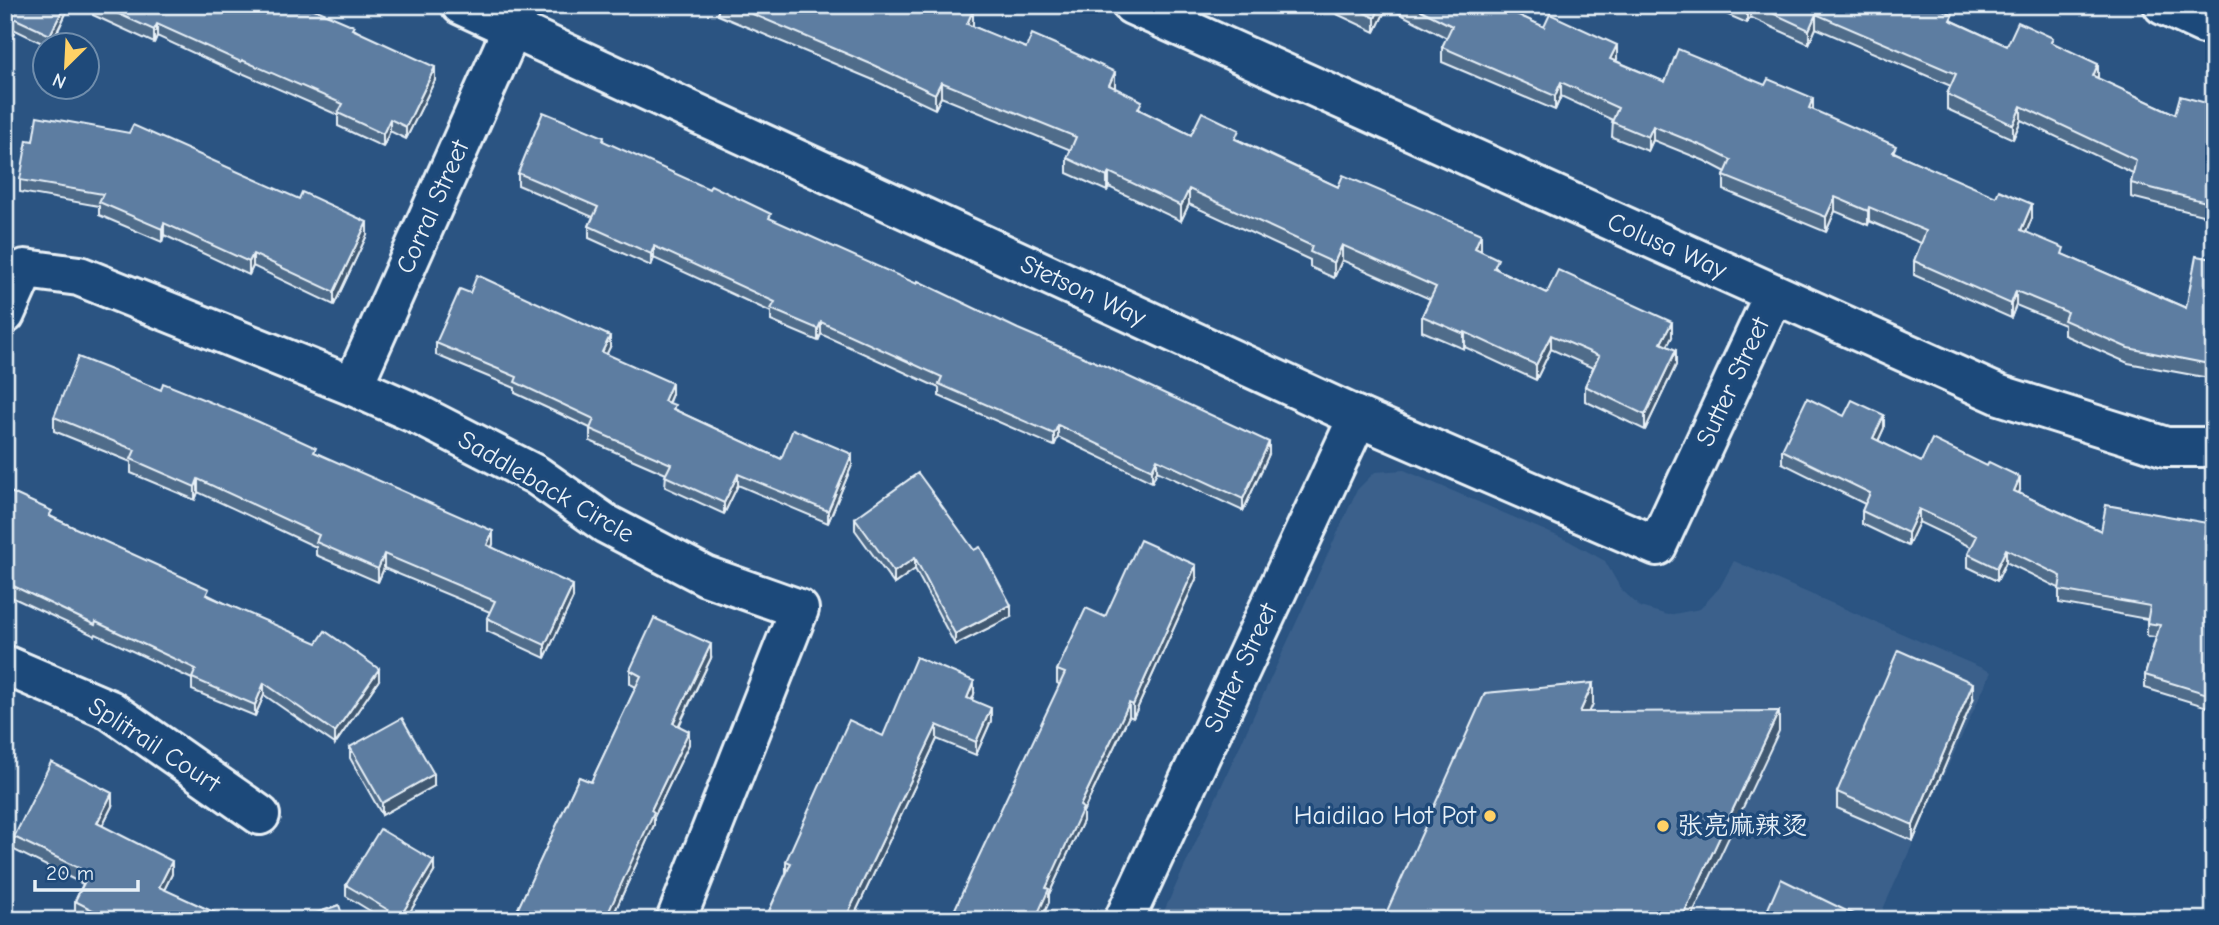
<svg xmlns="http://www.w3.org/2000/svg" width="2219" height="925" font-family="'Comic Neue','LXGW WenKai TC',sans-serif">
<style>
.built{fill:#3a608b}
.lines{fill:none;stroke-linecap:round;stroke-linejoin:round}
.street-casing{stroke:#e8f1f8;stroke-width:44}
.street{stroke:#1f4a7a;stroke-width:38}
.wall{fill:#506c8a;stroke:#e8f1f8;stroke-width:2}
.shaded-wall{fill:#415871;stroke:#e8f1f8;stroke-width:2}
.building{fill:#5d7da1;stroke:#e8f1f8;stroke-width:2}
.poi-dot{fill:#ffd166;stroke:#1f4a7a;stroke-width:2.5}
.labels{text-anchor:middle;dominant-baseline:central;stroke-width:7;stroke-linejoin:round;paint-order:stroke}
.street-label{font-size:26px;fill:#e8f1f8;stroke:#1f4a7a}
.poi-label{font-size:26px;fill:#e8f1f8;stroke:#1f4a7a;text-anchor:end}
</style>
<rect width="100%" height="100%" fill="#2b5482"/>
<filter id="ink" filterUnits="userSpaceOnUse"><feTurbulence type="fractalNoise" baseFrequency=".0143" numOctaves="2"/><feDisplacementMap in="SourceGraphic" scale="14" xChannelSelector="R" yChannelSelector="G"/><feConvolveMatrix kernelMatrix="1 2 1 2 8 2 1 2 1" color-interpolation-filters="sRGB"/></filter>
<g filter="url(#ink)">
<path class="built" d="M1404 470 1569 541 1605 561 1621 589 1640 607 1668 615 1700 609 1720 587 1734 561 1991 672 1878 920H1160L1357 490 1375 472Z"/>
<g class="lines">
<g class="street-casing">
<g id="street">
<path d="M461 5 1358 417 1657 546 1774 294"/>
<path d="M1132 5 2000 395 2166 447H2214"/>
<path d="M2163 5 2204 24H2214"/>
<path d="M5 314 25 269 79 276 353 386 421 416 536 475 606 524 706 576 799 609 676 920"/>
<path d="M353 386 512 29"/>
<path d="M5 665 110 710 260 815"/>
<path d="M1124 920 1358 417"/>
</g>
</g>
<use href="#street" class="street"/>
</g>
<g class="wall">
<path d="M5 5H70L51 46H48L5 25Z"/>
<path d="M93 5H305L354 29 435 80 406 139 390 131 383 147 338 126V115L242 73 241 75 157 36 154 43 93 15Z"/>
<path d="M718 5H962L973 25 972 26 1115 88 1142 111 1191 135 1239 140 1338 187 1481 249 1480 251 1498 270 1547 293 1672 337 1667 346 1676 365 1645 430 1585 401V386L1593 368 1551 349 1536 380 1465 347 1464 349 1422 331V316L1430 299 1342 260 1334 278 1310 267V260L1189 204 1181 221 1109 187 1107 191 1067 173V158L1071 150 941 97 935 109 871 79 718 15Z"/>
<path d="M1309 5H1500L1499 6 1544 27 1617 59 1616 61 1665 82 1813 110 1896 153 2032 218 2026 232 2064 255 2186 308 2214 259V363H2212L2209 378 2128 363 2064 335V325L2016 305 2011 318 1914 275V261L1921 243 1869 221 1868 225 1835 211 1826 232 1724 190V176L1726 172 1705 161 1653 140 1648 151 1612 137 1613 120 1561 96 1555 110 1442 62V47L1447 38 1387 7 1375 32 1324 8 1323 11Z"/>
<path d="M1705 5H1936L1935 7 1953 21 2007 46 2053 43 2098 79 2175 114 2214 105V218L2131 197V183L2133 173 2021 120 2013 139 1947 109V94L1951 86 1816 28 1809 44 1750 17 1747 23Z"/>
<path d="M33 141 367 235 334 305 253 266 249 275 164 235 162 242 99 215V206L20 192V180Z"/>
<path d="M604 142 1269 454 1243 511 1157 471 1152 482 1058 437 1054 446 939 396V388L821 334 818 341 771 321V312L654 258 651 266 589 238V226L593 217 518 185V173Z"/>
<path d="M436 343 610 347 606 354 672 394 669 402 675 410 781 459 852 465 828 523 738 485 724 514 665 487 666 474 590 441V428L515 393V388L436 355Z"/>
<path d="M1844 416 1884 428 1878 441 1921 462 2020 490 2019 493 2101 531 2207 536 2206 539 2214 540V709L2145 688V675L2156 637 2147 636V619L2059 603V588L2006 562 1997 581 1968 567V554L1971 547 1919 522 1908 546 1862 524V511L1865 504 1782 463V450Z"/>
<path d="M54 417 316 453 493 544 492 547 573 598 545 658 487 631V618L490 612 384 568 378 582 316 555V547L198 492 195 500 131 473V462L54 431Z"/>
<path d="M5 491 52 517 379 680 335 744 264 695 255 716 192 690V679L96 634 95 636 5 594Z"/>
<path d="M855 518 1011 617 955 645 915 569 894 584 855 530Z"/>
<path d="M1196 579 1133 718 1129 716 1083 812V821L1049 894V902L1041 920 1059 684 1057 683V670L1105 617Z"/>
<path d="M711 658 679 726 689 744 654 817V825L611 920H513L579 777 591 782 636 687 630 684V670Z"/>
<path d="M974 694 972 700 991 721 976 755 937 739 852 920H765L786 873V861L883 736Z"/>
<path d="M1973 700 1913 841 1837 808V792Z"/>
<path d="M350 747 434 786 382 815 350 758Z"/>
<path d="M112 806 102 826 172 874 164 890 231 920H86L75 914V901L83 884 14 850V837Z"/>
<path d="M434 872 405 920H385L346 896V885Z"/>
</g>
<g class="shaded-wall">
<path d="M65 5H70L50 46V35Z"/>
<path d="M1381 5H1387V7L1375 32V18Z"/>
<path d="M1749 5H1750V17L1747 23V9Z"/>
<path d="M973 10V25L967 39V24Z"/>
<path d="M1816 14V28L1809 44V30Z"/>
<path d="M157 24V36L154 43V30Z"/>
<path d="M1617 45V59L1610 73V59Z"/>
<path d="M2098 64V78L2093 76Z"/>
<path d="M435 67V80L406 139V127Z"/>
<path d="M1115 72V87L1109 100V85Z"/>
<path d="M941 82V97L935 109V94Z"/>
<path d="M1561 82V96L1555 110V96Z"/>
<path d="M1813 98V112L1809 108Z"/>
<path d="M2021 106V120L2013 139V125Z"/>
<path d="M390 119V131L383 147V134Z"/>
<path d="M1653 126V140L1648 151V137Z"/>
<path d="M1109 172V187L1107 191V177Z"/>
<path d="M1189 189V204L1181 221V206Z"/>
<path d="M1835 197V211L1826 232V217Z"/>
<path d="M2032 204V218L2021 245V230Z"/>
<path d="M1869 207V221L1868 225V211Z"/>
<path d="M367 222V235L334 305V292Z"/>
<path d="M164 223V235L162 242V229Z"/>
<path d="M1481 234V249L1475 263V248Z"/>
<path d="M1342 245V260L1334 278V263Z"/>
<path d="M654 246V258L651 266V254Z"/>
<path d="M253 254V266L249 275V262Z"/>
<path d="M2016 291V305L2011 318V304Z"/>
<path d="M821 322V334L818 341V329Z"/>
<path d="M1672 322V337L1661 358V343Z"/>
<path d="M1465 332V347L1464 349V334Z"/>
<path d="M1551 335V349L1536 380V365Z"/>
<path d="M610 336V347L602 364V352Z"/>
<path d="M2212 348V363L2209 378V364Z"/>
<path d="M1676 350V365L1645 430V415Z"/>
<path d="M672 383V394L664 412V401Z"/>
<path d="M1884 415V428L1873 452V438Z"/>
<path d="M1058 425V437L1054 446V434Z"/>
<path d="M1269 442V454L1243 511V499Z"/>
<path d="M852 454V465L828 523V511Z"/>
<path d="M1157 459V471L1152 482V470Z"/>
<path d="M738 474V485L724 514V503Z"/>
<path d="M2020 477V490L2014 504V491Z"/>
<path d="M198 479V492L195 500V487Z"/>
<path d="M1919 509V522L1908 546V533Z"/>
<path d="M493 531V544L487 558V545Z"/>
<path d="M2006 549V562L1997 581V568Z"/>
<path d="M384 554V568L378 582V569Z"/>
<path d="M915 558V569L894 584V572Z"/>
<path d="M1196 565V579L1133 718V705Z"/>
<path d="M573 585V598L545 658V645Z"/>
<path d="M1011 605V617L955 645V634Z"/>
<path d="M711 644V658L673 737V723Z"/>
<path d="M379 669V680L335 744V732Z"/>
<path d="M974 681V694L967 711V698Z"/>
<path d="M264 683V695L255 716V705Z"/>
<path d="M1593 683V704L1580 733V712Z"/>
<path d="M1973 683V700L1913 841V825Z"/>
<path d="M1129 703V716L1083 812V821L1049 894V902L1041 920H1035L1046 888 1080 806Z"/>
<path d="M991 708V721L976 755V742Z"/>
<path d="M1779 711V731L1690 920H1681Z"/>
<path d="M937 725V739L852 920H848V913Z"/>
<path d="M689 731V744L654 817V825L611 920H605L651 810Z"/>
<path d="M434 774V786L382 815V803Z"/>
<path d="M112 793V806L97 836V823Z"/>
<path d="M172 861V874L159 900V887Z"/>
<path d="M434 861V872L405 920H400V917Z"/>
</g>
<g class="building">
<path d="M5 5H65L50 35 5 14Z"/>
<path d="M99 5H305L354 26 352 29 435 67 406 127 390 119 383 134 338 113 343 104 242 60 241 62 157 24 154 30Z"/>
<path d="M731 5H962L973 10 967 24 1026 48 1032 34 1055 44 1115 72 1109 85 1142 101 1138 109 1191 135 1202 112 1239 130 1235 139 1338 187 1343 175 1481 234 1475 248 1498 259 1494 268 1547 293 1558 270 1672 322 1661 343 1676 350 1645 415 1585 386 1599 356 1551 335 1536 365 1465 332 1464 334 1422 316 1436 287 1342 245 1334 263 1310 252 1312 246 1189 189 1181 206 1109 172 1107 177 1067 158 1076 137 941 82 935 94 871 64Z"/>
<path d="M1349 5H1381L1375 18Z"/>
<path d="M1411 5H1497L1544 27 1550 14 1617 45 1610 59 1665 82 1678 49 1765 85 1768 79 1813 98 1809 108 1896 146 1893 152 1996 197 1999 190 2032 204 2021 230 2064 248 2062 254 2186 308 2196 256 2214 259V349L2212 348 2209 364 2128 348 2064 320 2067 312 2016 291 2011 304 1914 261 1926 231 1869 207 1868 211 1835 197 1826 217 1724 176 1731 160 1705 147 1653 126 1648 137 1612 122 1618 108 1561 82 1555 96 1442 47 1452 26Z"/>
<path d="M1738 5H1749L1747 9Z"/>
<path d="M1755 5H1931L1953 14 1950 20 2007 46 2018 22 2053 38 2051 42 2098 64 2093 76 2175 114 2180 96 2214 105V204L2131 183 2136 160 2021 106 2013 125 1947 94 1956 74 1816 14 1809 30Z"/>
<path d="M543 112 604 137 603 141 709 189 711 185 771 214 769 218 917 284 918 281 1018 329 1112 369 1269 442 1243 499 1157 459 1152 470 1058 425 1054 434 939 384 942 377 821 322 818 329 771 309 775 302 654 246 651 254 589 226 598 207 518 173Z"/>
<path d="M37 116 129 133 133 125 299 199 302 192 367 222 334 292 253 254 249 262 164 223 162 229 99 202 103 194 20 180 27 140 33 141Z"/>
<path d="M477 275 610 336 602 352 672 383 664 401 675 405 673 409 781 459 793 429 852 454 828 511 738 474 724 503 665 476 671 464 590 429 594 419 515 382 517 377 436 343 460 289 470 293Z"/>
<path d="M78 357 161 390 163 383 257 421 316 448 314 452 493 531 487 545 573 585 545 645 487 618 495 601 384 554 378 569 316 542 319 535 198 479 195 487 131 459 135 450 54 417Z"/>
<path d="M1807 398 1844 416 1852 400 1884 415 1873 438 1921 462 1932 439 1987 466 1989 462 2020 477 2014 491 2101 531 2106 505 2207 523 2204 538 2214 540V696L2145 675 2160 625 2147 623 2150 606 2059 590 2061 576 2006 549 1997 568 1968 554 1977 536 1919 509 1908 533 1862 511 1870 493 1782 450Z"/>
<path d="M918 473 974 550 980 547 1011 605 955 634 915 558 894 572 855 518Z"/>
<path d="M6 490 52 511 49 516 209 589 206 595 317 643 325 631 379 669 335 732 264 683 255 705 192 678 196 669 96 622 95 625 5 582Z"/>
<path d="M1140 540 1196 565 1133 705 1129 703 1080 806 1083 808 1046 888 1049 889 1035 920H950L972 871 1065 673 1057 670 1086 608 1105 617Z"/>
<path d="M654 618 711 644 673 723 689 731 651 810 654 812 605 920 513 919 579 777 591 782 641 676 630 670Z"/>
<path d="M1898 650 1973 683 1913 825 1837 792Z"/>
<path d="M916 657 974 681 967 698 991 708 976 742 937 725 848 913 852 915 849 920H765L791 863 786 861 849 720 883 736Z"/>
<path d="M1593 683 1580 712 1779 711 1681 920H1383L1485 693Z"/>
<path d="M402 718 434 774 382 803 350 747Z"/>
<path d="M51 762 112 793 97 823 172 861 159 887 231 920H112L75 901 89 873 14 837Z"/>
<path d="M380 829 434 861 400 917 346 885Z"/>
<path d="M1781 879 1855 915 1853 920H1763Z"/>
<path d="M339 905 344 920H296Z"/>
</g>
</g>
<g class="poi-dot">
<circle cx="1490" cy="816" r="7"/>
<circle cx="1663" cy="826" r="7"/>
</g>
<g class="labels">
<g class="street-label">
<text transform="translate(433 207) rotate(-66)">Corral Street</text>
<text transform="translate(1667 246) rotate(24)">Colusa Way</text>
<text transform="translate(1083 291) rotate(25)">Stetson Way</text>
<text transform="translate(1733 382) rotate(-65)">Sutter Street</text>
<text transform="translate(546 487) rotate(30)">Saddleback Circle</text>
<text transform="translate(1241 668) rotate(-65)">Sutter Street</text>
<text transform="translate(154 745) rotate(33)">Splitrail Court</text>
</g>
<g class="poi-label">
<text x="1476" y="816">Haidilao Hot Pot</text>
<text x="1677" y="826" text-anchor="start">张亮麻辣烫</text>
</g>
</g>
<rect width="2219" height="925" fill="none" stroke="#1f4a7a" stroke-width="28"/>
<rect x="14" y="14" width="2191" height="897" fill="none" stroke="#e8f1f8" stroke-width="2.5" filter="url(#ink)"/>
<g transform="translate(66 66) rotate(204)"><circle r="33" fill="#1f4a7a" stroke="#6f8dac" stroke-width="2"/>
<path d="M0-5L12 26L0 18L-12 26Z" fill="#ffd166"/>
<text y="-10" font-size="19" font-weight="bold" text-anchor="middle" fill="#e8f1f8">N</text>
</g>
<path d="M35 880v10h103v-10" fill="none" stroke="#e8f1f8" stroke-width="3.5"/>
<text x="46" y="880" font-size="21" fill="#e8f1f8" stroke="#1f4a7a" stroke-width="5" paint-order="stroke">20 m</text>
</svg>
